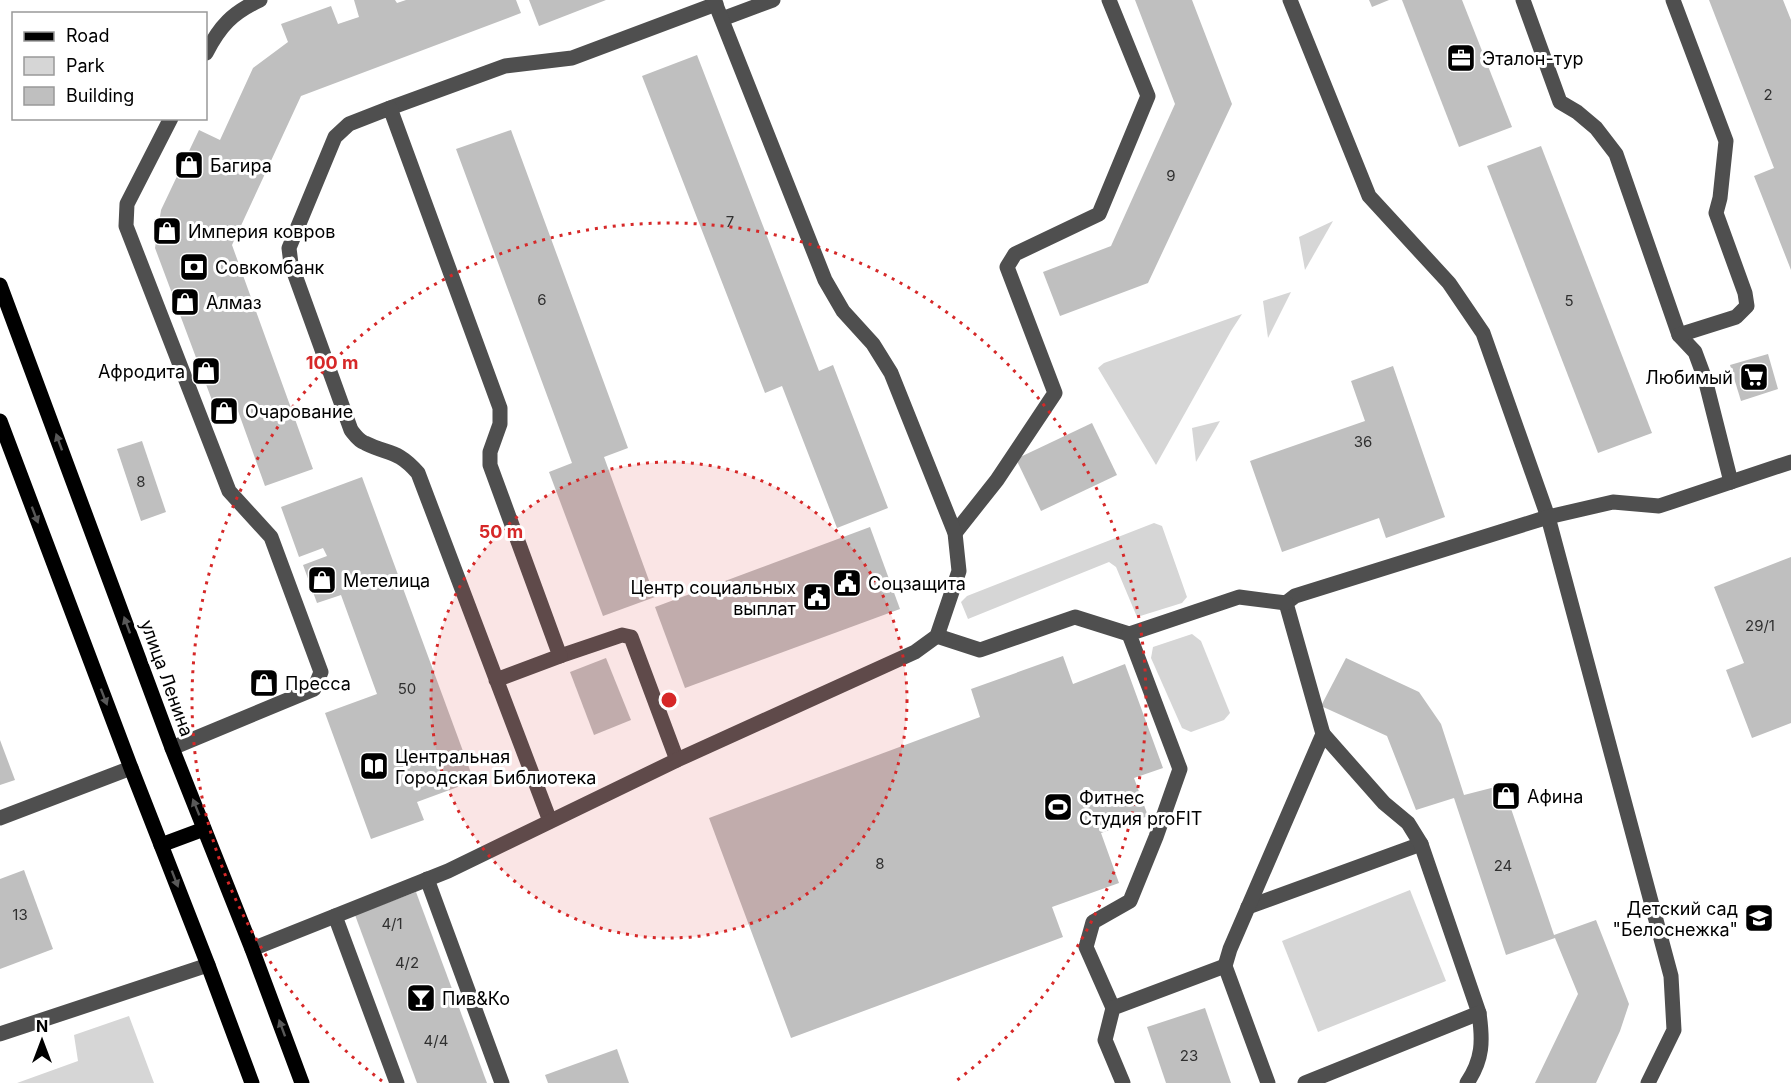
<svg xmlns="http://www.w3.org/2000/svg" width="1791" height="1083" font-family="Inter,sans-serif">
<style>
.green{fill:#d6d6d6}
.building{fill:#bfbfbf}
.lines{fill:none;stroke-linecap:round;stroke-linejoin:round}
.minor{stroke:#4f4f4f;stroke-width:15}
.major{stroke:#000;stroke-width:15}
.oneway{fill:#595959}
.ring{fill:none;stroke:#d62828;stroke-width:3;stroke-dasharray:3 6}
.labels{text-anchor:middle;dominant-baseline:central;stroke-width:6;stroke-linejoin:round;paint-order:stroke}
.number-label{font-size:15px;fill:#303030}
.poi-label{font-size:18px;fill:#000;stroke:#fff;text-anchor:start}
.street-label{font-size:18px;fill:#000;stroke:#fff}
.centre{fill:#d62828;stroke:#fff;stroke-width:3}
.ring-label{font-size:18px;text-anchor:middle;font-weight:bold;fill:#d62828;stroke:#fff;stroke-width:6;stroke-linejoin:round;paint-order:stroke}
</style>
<rect width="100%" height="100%" fill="#fff"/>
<g class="green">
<path d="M1333 221 1305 270 1299 237Z"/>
<path d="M1291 292 1268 338 1263 301Z"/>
<path d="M1242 314 1231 331 1156 465 1098 368 1104 363Z"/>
<path d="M1220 421 1196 462 1192 428Z"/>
<path d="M1154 523 1162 526 1187 597 1182 603 1137 617 1116 567 1109 562 968 619 961 602 967 596Z"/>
<path d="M1192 634 1201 641 1230 713 1224 720 1191 732 1182 728 1151 658 1153 647Z"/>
<path d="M1410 890 1446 981 1318 1032 1282 941Z"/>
<path d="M129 1016 154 1083H17L78 1061 74 1035Z"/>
</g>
<g class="building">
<path d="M354 0H395L397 3 406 0H516L521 13 301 96 232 245 313 469 265 486 238 411 219 419 155 248 161 210 199 130 220 140 253 68 288 42 281 24 331 6 338 24 359 17Z"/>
<path d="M529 0H606L539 26Z"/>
<path d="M1135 0H1192L1232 104 1148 283 1060 316 1043 272 1111 246 1175 104Z"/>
<path d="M1369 0H1389L1372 7Z"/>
<path d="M1402 0H1462L1512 127 1459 147Z"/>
<path d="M1709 0H1783L1791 20V270L1754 176 1774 168Z"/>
<path d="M697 55 819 371 833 365 888 508 837 528 782 386 765 393 642 76Z"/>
<path d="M511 130 628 448 604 457 655 597 603 616 549 472 572 463 456 149Z"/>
<path d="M1541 146 1652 433 1598 453 1487 166Z"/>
<path d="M1768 354 1778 389 1741 401 1730 365Z"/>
<path d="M1393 366 1445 517 1386 538 1379 518 1282 552 1250 461 1365 421 1351 381Z"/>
<path d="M1092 423 1117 475 1041 511 1016 459Z"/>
<path d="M142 441 166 512 141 521 117 449Z"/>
<path d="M362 477 474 781 417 802 424 820 371 839 325 713 377 694 341 595 317 603 303 565 327 556 323 548 299 557 281 507Z"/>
<path d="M870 527 900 609 685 688 655 607Z"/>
<path d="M1791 557V723L1752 738 1726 670 1744 663 1714 587Z"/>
<path d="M1063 656 1073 684 1125 664 1163 768 1134 778 1148 816 1101 833 1119 883 1052 907 1063 937 791 1038 709 818 980 717 971 689Z"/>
<path d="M606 658 631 720 594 735 570 672Z"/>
<path d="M1346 658 1419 692 1441 724 1464 795 1503 785 1554 935 1596 920 1629 1004 1620 1031 1596 1083H1535L1578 994 1555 938 1506 955 1454 798 1416 810 1387 736 1321 706Z"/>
<path d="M266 671 273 691 262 695 256 675Z"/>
<path d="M0 740 15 780 0 785Z"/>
<path d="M24 870 53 949 0 969V879Z"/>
<path d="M416 892 487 1083H417L355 915Z"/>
<path d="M1205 1008 1231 1083H1166L1147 1027Z"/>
<path d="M617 1049 629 1083H548L545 1075Z"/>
</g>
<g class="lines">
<g class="minor">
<path d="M1290 0 1369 196 1449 283 1483 333 1548 517 1671 976 1674 1030 1648 1083"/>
<path d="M1523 0 1560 102 1577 112 1596 128 1616 154 1679 335 1695 352 1705 379 1731 482"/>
<path d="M1673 0 1726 141 1720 198 1716 213 1745 293 1747 306 1736 317 1679 335"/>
<path d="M722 19 773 0"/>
<path d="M206 53C220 26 232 13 260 0"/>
<path d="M390 108 505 66 572 58 716 4"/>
<path d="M171 118 127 204 126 226 229 491 271 537 321 672 314 689 172 748"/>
<path d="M955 533 997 480 1055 393 1007 267 1015 254 1099 214 1148 96 1109 0"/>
<path d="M937 636 980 650 1075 617 1129 634"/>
<path d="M560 656 622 635 631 637 677 760"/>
<path d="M496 680 560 656 490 465V452L500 424V408L390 108 349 124 335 137 289 248 291 264 351 430C355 435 359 441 365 443 389 455 397 449 418 473L550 821"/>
<path d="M1323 734 1286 603 1295 596 1548 517 1613 502 1659 506 1791 462"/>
<path d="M0 818 131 768"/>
<path d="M427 879 502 1083"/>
<path d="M1248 907 1421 844"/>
<path d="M335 916 397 1083"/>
<path d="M252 949 448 871 677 760 915 652 937 636 959 571 955 533 891 373 873 344 843 311 825 280 714 0"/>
<path d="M1113 1008 1086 947 1093 922 1130 901 1156 837 1180 769 1129 634 1239 597 1286 603"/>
<path d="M0 1034 208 965"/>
<path d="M1123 1083 1105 1040 1113 1008 1225 966"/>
<path d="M1268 1083 1225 966 1230 949 1323 734 1384 803 1408 823 1421 844 1479 1013C1483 1041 1483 1059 1467 1083"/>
<path d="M1305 1083 1479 1013"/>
</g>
<g class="major">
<path d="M0 285 172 748 252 949 302 1083"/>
<path d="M0 421 131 768 208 965 252 1083"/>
<path d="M161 845 204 829"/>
</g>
</g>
<defs><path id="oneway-solid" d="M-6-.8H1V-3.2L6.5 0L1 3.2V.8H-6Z" transform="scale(1.5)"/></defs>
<g class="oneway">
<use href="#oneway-solid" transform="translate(59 442) rotate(-110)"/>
<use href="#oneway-solid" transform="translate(35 515) rotate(69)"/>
<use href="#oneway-solid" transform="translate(127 625) rotate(-110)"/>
<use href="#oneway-solid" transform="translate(104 697) rotate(69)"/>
<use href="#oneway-solid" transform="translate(196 807) rotate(-112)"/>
<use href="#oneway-solid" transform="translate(175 879) rotate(69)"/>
<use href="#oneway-solid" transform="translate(282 1028) rotate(-110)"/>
</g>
<circle cx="669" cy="700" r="238" fill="#d62828" fill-opacity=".12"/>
<g class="ring">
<circle cx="669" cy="700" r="238"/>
<path d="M382 1081A477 477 0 1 1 956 1081"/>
</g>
<defs>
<g id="office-square" transform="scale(1.5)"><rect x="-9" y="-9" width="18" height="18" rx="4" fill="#000" stroke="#fff"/><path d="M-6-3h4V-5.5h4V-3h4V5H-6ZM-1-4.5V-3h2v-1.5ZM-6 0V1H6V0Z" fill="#fff"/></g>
<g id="shop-square" transform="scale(1.5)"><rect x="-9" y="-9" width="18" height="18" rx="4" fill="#000" stroke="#fff"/><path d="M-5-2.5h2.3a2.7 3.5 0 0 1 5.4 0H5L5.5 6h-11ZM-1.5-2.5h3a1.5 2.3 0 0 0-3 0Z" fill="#fff"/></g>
<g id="bank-square" transform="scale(1.5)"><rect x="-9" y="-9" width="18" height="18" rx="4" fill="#000" stroke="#fff"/><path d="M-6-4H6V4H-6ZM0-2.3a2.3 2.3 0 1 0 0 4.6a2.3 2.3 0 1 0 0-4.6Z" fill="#fff"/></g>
<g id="supermarket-square" transform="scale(1.5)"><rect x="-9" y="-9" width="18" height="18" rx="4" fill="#000" stroke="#fff"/><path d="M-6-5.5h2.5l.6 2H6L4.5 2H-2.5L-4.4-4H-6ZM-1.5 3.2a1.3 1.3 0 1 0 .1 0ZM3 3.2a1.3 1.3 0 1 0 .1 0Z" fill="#fff"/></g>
<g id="civic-square" transform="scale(1.5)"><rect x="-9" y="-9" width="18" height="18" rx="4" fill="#000" stroke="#fff"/><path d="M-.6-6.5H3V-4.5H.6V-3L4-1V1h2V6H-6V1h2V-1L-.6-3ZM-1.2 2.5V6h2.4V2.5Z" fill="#fff"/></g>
<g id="library-square" transform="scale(1.5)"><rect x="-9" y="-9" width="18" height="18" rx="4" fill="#000" stroke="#fff"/><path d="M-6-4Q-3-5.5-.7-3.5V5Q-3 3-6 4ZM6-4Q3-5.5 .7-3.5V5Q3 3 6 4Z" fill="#fff"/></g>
<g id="stadium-square" transform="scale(1.5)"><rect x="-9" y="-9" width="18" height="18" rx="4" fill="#000" stroke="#fff"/><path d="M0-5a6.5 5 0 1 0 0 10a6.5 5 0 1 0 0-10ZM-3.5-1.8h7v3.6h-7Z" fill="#fff"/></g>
<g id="school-square" transform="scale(1.5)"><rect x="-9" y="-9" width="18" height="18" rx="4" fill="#000" stroke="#fff"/><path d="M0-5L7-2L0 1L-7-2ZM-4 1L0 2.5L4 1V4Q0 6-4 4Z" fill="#fff"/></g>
<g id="bar-square" transform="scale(1.5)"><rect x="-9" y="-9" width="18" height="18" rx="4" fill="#000" stroke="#fff"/><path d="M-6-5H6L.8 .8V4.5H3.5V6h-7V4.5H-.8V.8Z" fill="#fff"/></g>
</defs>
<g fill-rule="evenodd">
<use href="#office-square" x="1461" y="58"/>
<use href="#shop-square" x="189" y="165"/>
<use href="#shop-square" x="167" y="231"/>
<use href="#bank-square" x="194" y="267"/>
<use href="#shop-square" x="185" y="302"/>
<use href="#shop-square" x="206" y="371"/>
<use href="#supermarket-square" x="1754" y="377"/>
<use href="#shop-square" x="224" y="411"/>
<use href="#shop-square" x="322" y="580"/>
<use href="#civic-square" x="847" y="583"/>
<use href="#civic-square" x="817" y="597"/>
<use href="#shop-square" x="264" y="683"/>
<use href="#library-square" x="374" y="766"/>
<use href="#shop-square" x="1506" y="796"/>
<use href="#stadium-square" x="1058" y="807"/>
<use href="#school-square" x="1759" y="918"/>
<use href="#bar-square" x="421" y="998"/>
</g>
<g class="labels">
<g class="number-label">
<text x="1768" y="94">2</text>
<text x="1171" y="175">9</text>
<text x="730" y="221">7</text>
<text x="542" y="299">6</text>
<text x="1569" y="300">5</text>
<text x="1363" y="441">36</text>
<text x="141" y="481">8</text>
<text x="1760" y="625">29/1</text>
<text x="407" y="688">50</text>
<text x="880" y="863">8</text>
<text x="1503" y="865">24</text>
<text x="20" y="914">13</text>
<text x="392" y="923">4/1</text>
<text x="407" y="962">4/2</text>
<text x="436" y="1040">4/4</text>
<text x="1189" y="1055">23</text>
</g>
<g class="poi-label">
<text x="1482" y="58">Эталон-тур</text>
<text x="210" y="165">Багира</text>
<text x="188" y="231">Империя ковров</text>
<text x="215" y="267">Совкомбанк</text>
<text x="206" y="302">Алмаз</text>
<text x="185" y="371" text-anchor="end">Афродита</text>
<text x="1733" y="377" text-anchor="end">Любимый</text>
<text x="245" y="411">Очарование</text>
<text x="343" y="580">Метелица</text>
<text x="868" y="583">Соцзащита</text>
<text x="796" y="587" text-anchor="end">Центр социальных<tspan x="796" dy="21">выплат</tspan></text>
<text x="285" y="683">Пресса</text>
<text x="395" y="756">Центральная<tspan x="395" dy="21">Городская Библиотека</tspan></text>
<text x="1527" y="796">Афина</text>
<text x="1079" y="797">Фитнес<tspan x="1079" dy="21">Студия proFIT</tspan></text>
<text x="1738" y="908" text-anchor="end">Детский сад<tspan x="1738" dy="21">"Белоснежка"</tspan></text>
<text x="442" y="998">Пив&amp;Ко</text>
</g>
<g class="street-label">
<text transform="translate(167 678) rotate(70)">улица Ленина</text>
</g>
</g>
<circle cx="669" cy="700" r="9" class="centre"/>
<g class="ring-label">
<text x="332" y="369">100 m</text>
<text x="501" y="538">50 m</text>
</g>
<rect x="12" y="12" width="195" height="108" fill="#ffffff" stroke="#999999" stroke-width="1.5"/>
<rect x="24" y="32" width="30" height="9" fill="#000000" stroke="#999999" stroke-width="1.5"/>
<text x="66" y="42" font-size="18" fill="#000000">Road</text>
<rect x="24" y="57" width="30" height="18" fill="#d6d6d6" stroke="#999999" stroke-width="1.5"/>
<text x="66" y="72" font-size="18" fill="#000000">Park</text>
<rect x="24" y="87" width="30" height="18" fill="#bfbfbf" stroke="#999999" stroke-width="1.5"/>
<text x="66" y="102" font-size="18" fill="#000000">Building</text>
<g transform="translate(42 1041)" stroke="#ffffff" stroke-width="4.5" paint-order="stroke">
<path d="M0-4.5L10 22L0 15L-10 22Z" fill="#000000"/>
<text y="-9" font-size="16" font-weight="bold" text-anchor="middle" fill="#000000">N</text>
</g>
</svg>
